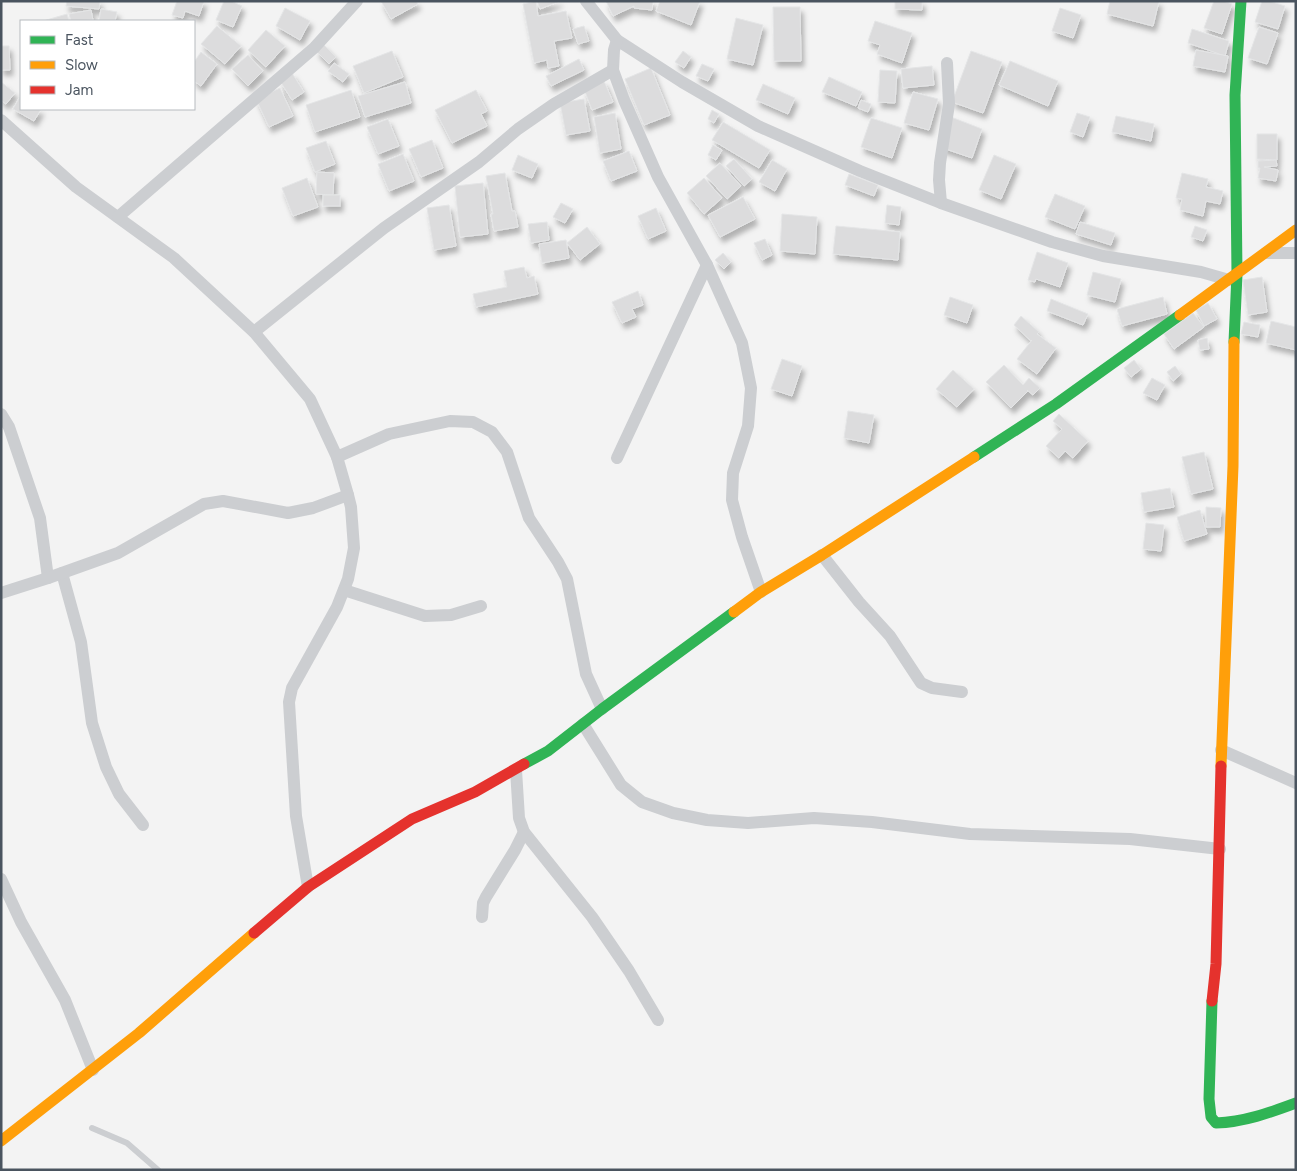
<svg xmlns="http://www.w3.org/2000/svg" width="1297" height="1171" font-family="Figtree,sans-serif">
<style>
.building{fill:#dcdcdd;stroke:#e4e5e6;filter:url(#shadow)}
.lines{fill:none;stroke-linecap:round;stroke-linejoin:round}
.lane{stroke:#ccced1;stroke-width:6}
.street{stroke:#ccced1;stroke-width:12}
.fast{stroke:#30b455;stroke-width:11}
.slow{stroke:#ff9f0a;stroke-width:11}
.jam{stroke:#e5322d;stroke-width:11}
</style>
<defs>
<filter id="shadow"><feDropShadow dx="3" dy="5.5" stdDeviation="2.5" flood-color="#0004"/></filter>
</defs>
<rect width="100%" height="100%" fill="#f3f3f3"/>
<g class="building">
<path d="M67 1H100L99 9 66 6Z"/>
<path d="M177 1H204L199 16 185 11 183 18 172 15Z"/>
<path d="M224 1H231L242 6 233 27 216 20Z"/>
<path d="M381 1H416L418 4 391 19Z"/>
<path d="M536 1 538 16 566 11 572 38 554 41 559 66 548 68 547 60 534 63 523 4Z"/>
<path d="M537 1H560L540 9Z"/>
<path d="M606 1H653L652 10 634 8V6L613 16Z"/>
<path d="M660 1H700L691 25 656 11Z"/>
<path d="M895 1H922V10L895 9Z"/>
<path d="M1110 1H1159L1153 26 1107 14Z"/>
<path d="M1214 1H1223L1232 4 1222 34 1204 28Z"/>
<path d="M1262 1H1269L1285 6 1278 29 1255 22Z"/>
<path d="M773 7H800L801 61H774Z"/>
<path d="M285 8 310 21 300 40 276 26Z"/>
<path d="M1060 8 1081 15 1073 38 1052 31Z"/>
<path d="M101 9 117 12 115 21H99Z"/>
<path d="M91 10 93 20 71 21 69 14Z"/>
<path d="M67 14 69 21H43Z"/>
<path d="M736 18 763 25 753 65 727 59Z"/>
<path d="M875 21 912 33 902 63 877 54 880 45 868 41Z"/>
<path d="M217 26 241 46 225 64 201 44Z"/>
<path d="M584 26 589 41 578 44 573 29Z"/>
<path d="M1259 27 1278 33 1267 64 1248 58Z"/>
<path d="M1192 29 1229 41 1225 56 1188 43Z"/>
<path d="M266 30 285 46 266 67 248 50Z"/>
<path d="M323 44 336 57 329 64 316 51Z"/>
<path d="M1 46H9L10 70H1Z"/>
<path d="M1196 50 1228 56 1225 72 1193 66Z"/>
<path d="M392 51 403 77 364 93 353 66Z"/>
<path d="M683 51 691 57 684 68 675 62Z"/>
<path d="M971 51 1002 62 983 113 952 102Z"/>
<path d="M201 52 217 64 201 86 194 81V62Z"/>
<path d="M248 55 263 71 248 86 232 69Z"/>
<path d="M579 59 584 70 551 86 546 76Z"/>
<path d="M1010 61 1058 81 1048 106 999 85Z"/>
<path d="M334 63 349 74 343 82 328 71Z"/>
<path d="M702 64 714 69 708 81 696 76Z"/>
<path d="M932 66 934 85 903 88 901 69Z"/>
<path d="M651 68 670 115 644 125 625 79Z"/>
<path d="M880 70 897 71 895 103 878 102Z"/>
<path d="M292 73 304 92 292 100 280 81Z"/>
<path d="M829 77 862 92 856 106 822 92Z"/>
<path d="M604 81 613 102 592 110 584 89Z"/>
<path d="M1 82 15 93 6 104 1 100Z"/>
<path d="M405 82 411 103 365 117 358 96Z"/>
<path d="M763 84 795 98 788 114 756 100Z"/>
<path d="M280 88 293 116 269 127 256 99Z"/>
<path d="M351 90 360 117 315 132 306 105Z"/>
<path d="M476 90 487 111 481 114 487 126 452 143 435 110Z"/>
<path d="M913 92 938 99 929 130 904 123Z"/>
<path d="M21 95V109H41L34 121 13 109Z"/>
<path d="M584 99 590 131 566 135 560 103Z"/>
<path d="M861 100 871 104 868 112 858 108Z"/>
<path d="M712 110 719 114 714 123 708 119Z"/>
<path d="M615 113 621 149 600 153 594 117Z"/>
<path d="M1077 113 1090 117 1083 137 1070 132Z"/>
<path d="M1116 116 1154 124 1151 141 1112 132Z"/>
<path d="M951 117 982 129 972 158 940 147Z"/>
<path d="M871 118 902 128 892 158 861 147Z"/>
<path d="M388 119 399 146 378 154 367 127Z"/>
<path d="M723 122 770 150 759 168 712 140Z"/>
<path d="M1257 134H1277V160L1257 159Z"/>
<path d="M432 140 443 168 421 177 409 149Z"/>
<path d="M326 141 335 164 315 172 306 148Z"/>
<path d="M713 145 722 150 716 160 708 155Z"/>
<path d="M629 151 637 171 611 181 603 161Z"/>
<path d="M403 154 414 181 389 191 378 164Z"/>
<path d="M518 155 538 164 532 178 512 170Z"/>
<path d="M994 155 1016 164 1001 199 979 190Z"/>
<path d="M734 159 752 179 744 186 726 166Z"/>
<path d="M772 160 787 169 775 191 759 182Z"/>
<path d="M1276 160 1277 166 1264 167 1278 170 1276 181 1258 178 1260 168H1258V161Z"/>
<path d="M720 163 741 186 727 199 706 176Z"/>
<path d="M317 172 334 173 333 195 316 194Z"/>
<path d="M505 173 512 211H515L518 227 494 231 491 214H493L486 176Z"/>
<path d="M1182 173 1208 179 1206 187 1223 191 1220 204 1206 201 1203 216 1180 210 1182 199 1176 198Z"/>
<path d="M849 174 878 185 874 196 845 185Z"/>
<path d="M307 178 318 207 293 216 282 188Z"/>
<path d="M704 178 722 198 704 214 687 193Z"/>
<path d="M483 183 488 234 460 237 455 186Z"/>
<path d="M1055 194 1085 206 1075 229 1045 217Z"/>
<rect x="323" y="195" width="17" height="11"/>
<path d="M743 197 755 219 720 237 708 215Z"/>
<path d="M561 203 573 209 565 223 553 217Z"/>
<path d="M449 205 456 246 434 250 427 208Z"/>
<path d="M887 205 901 207 899 225 885 223Z"/>
<path d="M656 208 666 231 648 239 638 216Z"/>
<path d="M782 214 817 217 815 254 780 251Z"/>
<path d="M547 222 549 240 531 243 528 224Z"/>
<path d="M1080 222 1115 233 1111 245 1076 234Z"/>
<path d="M836 226 900 232 898 260 833 254Z"/>
<path d="M1195 226 1207 230 1203 241 1191 237Z"/>
<path d="M587 227 600 244 580 260 567 243Z"/>
<path d="M765 239 772 255 762 260 754 243Z"/>
<path d="M566 240 569 258 542 263 539 244Z"/>
<path d="M1037 252 1068 263 1060 287 1036 279 1035 282 1028 280Z"/>
<path d="M723 253 731 262 724 269 715 260Z"/>
<path d="M524 267 527 278 534 276 538 294 476 307 473 294 507 287 504 271Z"/>
<path d="M1093 272 1121 279 1115 302 1087 295Z"/>
<path d="M1262 277 1267 312 1248 315 1243 280Z"/>
<path d="M638 291 643 305 632 309 636 317 622 323 612 302Z"/>
<path d="M950 297 973 305 967 323 944 315Z"/>
<path d="M1163 297 1167 314 1122 326 1117 309Z"/>
<path d="M1051 299 1088 314 1083 325 1047 311Z"/>
<path d="M1208 303 1217 319 1204 326 1196 310Z"/>
<path d="M1193 313 1204 327 1174 349 1164 334Z"/>
<path d="M1021 316 1039 332 1037 334 1056 348 1037 374 1017 359 1032 340 1031 341 1014 325Z"/>
<path d="M1271 321 1296 327V350L1266 343Z"/>
<path d="M1244 322 1260 325 1258 337 1241 334Z"/>
<path d="M1207 338 1209 349 1200 350 1198 340Z"/>
<path d="M782 359 802 366 792 396 771 389Z"/>
<path d="M1134 360 1141 369 1131 377 1124 368Z"/>
<path d="M1004 365 1023 385 1029 378 1040 388 1033 395 1027 390 1028 391 1011 408 986 382Z"/>
<path d="M1175 366 1181 374 1173 381 1167 372Z"/>
<path d="M953 370 974 389 957 407 936 389Z"/>
<path d="M1152 378 1165 385 1157 400 1143 393Z"/>
<path d="M848 411 874 415 869 443 844 438Z"/>
<path d="M1059 414 1088 441 1073 458 1065 451 1059 458 1046 446 1062 429 1053 421Z"/>
<path d="M1204 452 1213 489 1191 494 1182 457Z"/>
<path d="M1170 488 1174 507 1144 512 1141 493Z"/>
<path d="M1206 507 1221 508 1220 527H1206Z"/>
<path d="M1200 510 1207 534 1184 541 1177 517Z"/>
<path d="M1146 523 1164 525 1161 551 1143 549Z"/>
</g>
<g class="lines">
<path class="lane" d="M92 1128 127 1143 158 1170"/>
<g class="street">
<path d="M586 1 617 40 682 82 758 126 860 171 941 203 1052 242 1103 256 1201 272 1229 280"/>
<path d="M617 40 614 50 613 70 624 100 658 177 707 265 742 343 751 388 748 426 733 473 732 500 742 537 761 592"/>
<path d="M1 120 76 187 174 258 254 332 310 399 337 457 348 495 351 507 354 548 348 579 337 607 292 688 289 702 296 816 308 887"/>
<path d="M941 203 939 180 940 163 949 104 947 63"/>
<path d="M118 217 314 48 357 1"/>
<path d="M1266 253H1296"/>
<path d="M254 332 384 228 479 162 518 129 554 104 613 70"/>
<path d="M1 414 9 427 40 518 48 578"/>
<path d="M337 457 389 434 450 421 473 422 492 432 507 452 529 518 558 562 567 579 586 674 602 709"/>
<path d="M617 458 707 265"/>
<path d="M822 555 859 602 890 636 921 683 932 688 962 692"/>
<path d="M62 573 81 642 92 723 106 767 119 794 143 825"/>
<path d="M344 590 425 616 451 615 481 606"/>
<path d="M1 593 48 578 118 553 204 504 223 501 288 513 313 508 348 495"/>
<path d="M583 724 621 785 642 802 673 813 707 820 748 823 814 818 872 822 970 834 1130 839 1220 849"/>
<path d="M1221 750 1296 783"/>
<path d="M516 770 519 818 524 832 592 917 629 971 658 1020"/>
<path d="M1 879 21 922 65 1000 93 1070"/>
<path d="M482 917 483 903 486 897 515 850 524 832"/>
</g>
<g class="fast">
<path d="M1234 342 1237 274 1235 95 1241 1"/>
<path d="M974 457 1056 404 1180 315"/>
<path d="M524 764 548 751 602 709 734 612"/>
<path d="M1212 1001 1209 1099 1211 1117 1216 1123C1244 1122 1269 1113 1296 1103"/>
</g>
<g class="slow">
<path d="M1180 315 1296 230"/>
<path d="M734 612 761 592 822 555 974 457"/>
<path d="M1221 766 1233 466 1234 342"/>
<path d="M1 1141 139 1033 254 933"/>
</g>
<g class="jam">
<path d="M254 933 308 887 412 819 475 792 524 764"/>
<path d="M1212 1001 1216 964 1221 766"/>
</g>
</g>
<rect width="1297" height="1171" fill="none" stroke="#4a545f" stroke-width="5"/>
<rect x="20" y="20" width="175" height="90" fill="#ffffff" stroke="#b7bbbf"/>
<rect x="30" y="36" width="25" height="8" fill="#30b455" stroke="#b7bbbf"/>
<text x="65" y="45" font-size="15" fill="#4a545f">Fast</text>
<rect x="30" y="61" width="25" height="8" fill="#ff9f0a" stroke="#b7bbbf"/>
<text x="65" y="70" font-size="15" fill="#4a545f">Slow</text>
<rect x="30" y="86" width="25" height="8" fill="#e5322d" stroke="#b7bbbf"/>
<text x="65" y="95" font-size="15" fill="#4a545f">Jam</text>
</svg>
